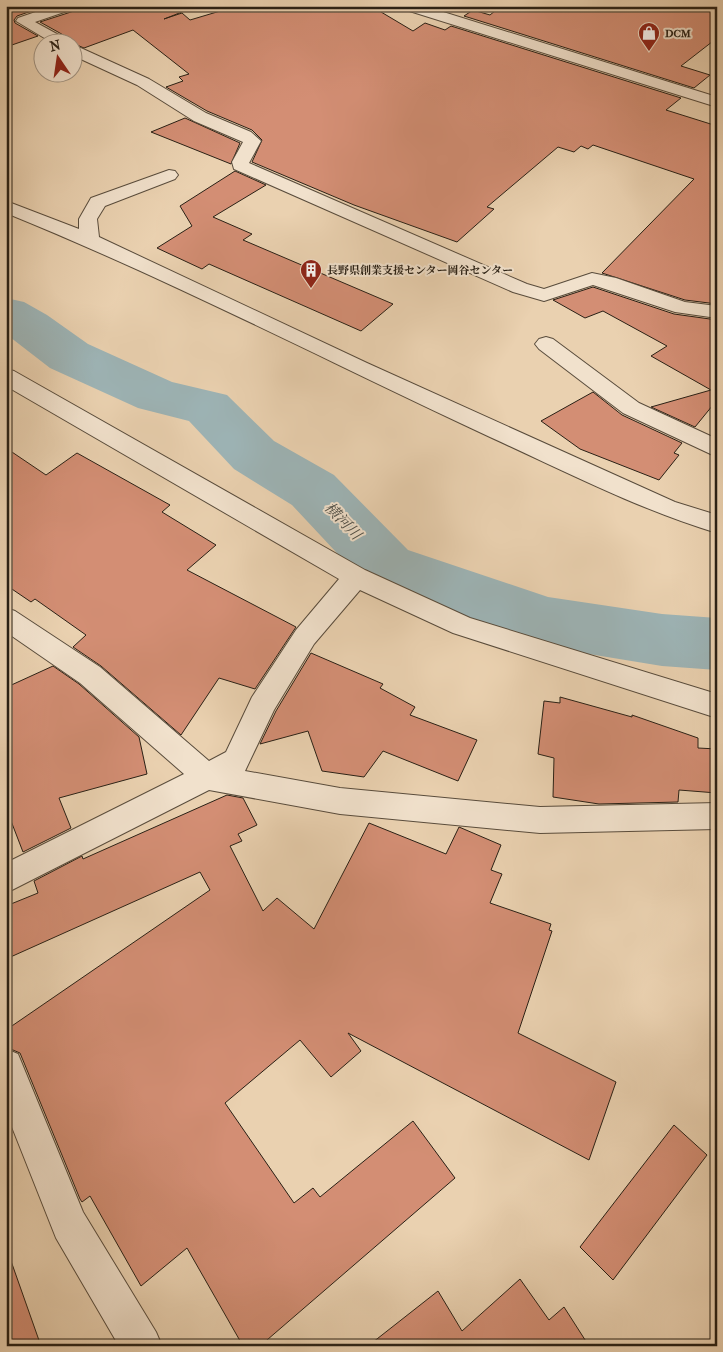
<svg xmlns="http://www.w3.org/2000/svg" width="723" height="1352" font-family="'IM FELL French Canon','Noto Serif JP',serif">
<style>
.lines{fill:none;stroke-linecap:round;stroke-linejoin:round}
.river{fill:#9db4b6;fill-rule:evenodd}
.building{fill:#d38e74;stroke:#292015}
.minor-casing{stroke:#594c3c;stroke-width:2}
.minor{fill:#f1e1cc;fill-rule:evenodd}
.labels{text-anchor:middle;dominant-baseline:central;stroke-width:4;stroke-linejoin:round;paint-order:stroke}
.far-poi-label{font-size:11px;font-weight:bold;fill:#292015;stroke:#f1e1cc;text-anchor:start}
.water-label{font-size:15px;font-style:italic;fill:#4c4c45;stroke:#f1e1cc}
</style>
<rect width="100%" height="100%" fill="#ead1b0"/>
<filter id="stains"><feTurbulence type="fractalNoise" baseFrequency=".004" numOctaves="4"/><feColorMatrix values="0 0 0 0 .2 0 0 0 0 .09 0 0 0 0 .02 0 0 0 .5 -.17"/></filter>
<radialGradient id="worn" r=".72"><stop offset=".6" stop-color="#630" stop-opacity="0"/><stop offset="1" stop-color="#630" stop-opacity=".3"/></radialGradient>
<g class="lines">
<path class="river" d="M6 298 24 302 47 315 88 344 172 382 227 395 274 441 334 475 408 550 548 597 662 614 717 618V670L662 666 546 647 364 582 292 505 234 469 189 421 138 408 50 368 6 334Z"/>
</g>
<g class="building">
<path d="M6 6H46L17 16 14 20 15 23 38 36 6 47Z"/>
<path d="M77 6H187V10L164 19 182 13 190 20 237 6H371L413 31 425 23 445 30 451 26 681 98 666 110 717 126V304L685 300 602 273 694 179 593 145 588 149 581 146 574 152 558 147 487 207 494 209 457 242 354 205 252 162 262 140 252 130 207 111 166 87 183 81 179 77 189 74 133 30 84 48 70 42 67 37 40 22 74 11Z"/>
<path d="M501 6H717V38L681 66 710 75 694 88 464 16 473 10 490 15Z"/>
<path d="M185 118 240 143 231 164 151 132Z"/>
<path d="M235 171 266 185 213 217 252 234 243 240 393 304 361 331 209 264 202 269 157 248 192 226 180 206Z"/>
<path d="M593 287 674 314 717 320V400L695 427 651 407 711 390 651 356 667 346 603 311 585 318 553 300Z"/>
<path d="M593 392 622 415 682 443 674 453 679 455 659 480 580 449 541 421Z"/>
<path d="M6 448 46 475 77 453 170 505 162 512 216 545 187 570 296 627 255 689 219 678 181 735 101 666 73 647 86 635 35 599 31 602 6 585Z"/>
<path d="M311 653 383 684 380 688 415 707 410 715 477 740 458 781 383 751 364 777 322 771 308 731 260 744 276 711Z"/>
<path d="M53 666 79 684 139 737 147 774 59 798 71 828 23 852 6 808 7 687Z"/>
<path d="M560 697 632 717V715L698 738V748L717 749V793L679 790 678 802 599 804 553 797 554 758 538 754 544 701 560 703Z"/>
<path d="M227 795 243 798 257 825 238 834 242 841 230 846 263 911 277 898 314 929 369 823 446 854 459 827 501 845 491 870 502 874 490 903 551 924 549 930 552 931 518 1033 616 1082 589 1160 348 1033 361 1051 331 1077 300 1040 225 1103 294 1203 313 1188 320 1197 413 1121 455 1178 260 1346H243L187 1248 141 1286 90 1196 82 1202 80 1199 20 1053 6 1047V1030L210 890 200 872 6 959V906L38 893 34 881 82 856 83 859Z"/>
<path d="M674 1125 707 1155 613 1280 580 1247Z"/>
<path d="M6 1261H11L41 1346H6Z"/>
<path d="M520 1279 549 1320 564 1307 589 1346H368L438 1291 462 1331Z"/>
</g>
<g class="lines">
<g class="minor-casing">
<g id="minor">
<path d="M53 6H75L73 9 35 22 66 39 68 42H51L16 21 18 18Z"/>
<path d="M401 6H424L717 97V107L403 9Z"/>
<path d="M72 44 149 79 206 113 251 132 261 141 249 163 527 284 544 289 592 273 616 278 685 302 717 306V318L675 312 593 285 544 301 513 292 234 169 232 162 243 142 194 121 137 85 72 55Z"/>
<path d="M169 170 175 171 178 175 175 179 105 206 97 219 99 237 367 363 675 502 717 515V533C638 509 564 471 490 437 329 362 171 280 6 213V201L79 229V219L91 198Z"/>
<path d="M546 337 553 339 639 403 717 439V457L623 413 539 349 535 344 539 339Z"/>
<path d="M6 369 14 371 365 570 470 618 717 694V718L453 633 360 590 314 644 274 710 245 771 340 788 540 807 717 803V829L540 833 340 814 209 790 6 893V863L184 774 80 683 6 632V608L15 611 100 667 209 761 226 752 252 697 296 630 339 579 6 386Z"/>
<path d="M6 1049 18 1054 83 1212 156 1332 162 1346H119L56 1238 6 1112Z"/>
</g>
</g>
<use href="#minor" class="minor"/>
</g>
<defs>
<g id="shop-pin" transform="scale(1.125)"><path d="M0 17L-7.5 6A9.5 9.5 0 1 1 7.5 6Z" fill="#8f2418" stroke="#f1e1cc"/><path d="M-5-2.5h2.3a2.7 3.5 0 0 1 5.4 0H5L5.5 6h-11ZM-1.5-2.5h3a1.5 2.3 0 0 0-3 0Z" fill="#fff"/></g>
<g id="building-pin" transform="scale(1.125)"><path d="M0 17L-7.5 6A9.5 9.5 0 1 1 7.5 6Z" fill="#8f2418" stroke="#f1e1cc"/><path d="M-4-6H4V6H1V3H-1V6H-4ZM-2.5-4.3h1.7v1.8h-1.7ZM.8-4.3h1.7v1.8H.8ZM-2.5-1h1.7V.8h-1.7ZM.8-1h1.7V.8H.8Z" fill="#fff"/></g>
</defs>
<g fill-rule="evenodd">
<use href="#shop-pin" x="649" y="33"/>
<use href="#building-pin" x="311" y="270"/>
</g>
<g class="labels">
<g class="far-poi-label">
<text x="665" y="33">DCM</text>
<text x="327" y="270">長野県創業支援センター岡谷センター</text>
</g>
<g class="water-label">
<text transform="translate(343 521) rotate(46)">横河川</text>
</g>
</g>
<rect width="723" height="1352" fill="none" stroke="#ead1b0" stroke-width="25"/>
<rect x="8" y="8" width="708" height="1337" fill="none" stroke="#292015" stroke-width="2.5"/>
<rect x="12" y="12" width="698" height="1327" fill="none" stroke="#292015"/>
<g transform="translate(58 58) rotate(347)"><circle r="24" fill="#f1e1cc" stroke="#a19483"/>
<path d="M0-4L9 19L0 12L-9 19Z" fill="#8f2418"/>
<text y="-8" font-size="14" font-weight="bold" text-anchor="middle" fill="#292015">N</text>
</g>
<rect width="100%" height="100%" filter="url(#stains)"/>
<rect width="100%" height="100%" fill="url(#worn)"/>
</svg>
